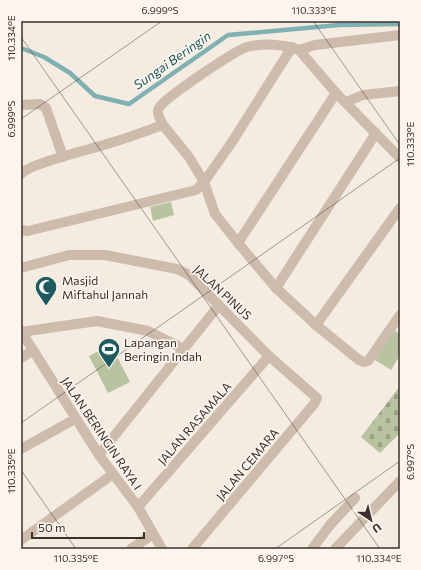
<svg xmlns="http://www.w3.org/2000/svg" width="421" height="570" font-family="Commissioner,sans-serif">
<style>
.cemetery{fill:url(#cemetery-stones)}
.pitch{fill:#b8c4a0}
.lines{fill:none;stroke-linecap:round;stroke-linejoin:round}
.stream{stroke:#7fb0b2;stroke-width:4.5}
.minor{stroke:#cdbbac;stroke-width:10}
.ticks{fill:none;stroke:#3b302b;stroke-width:1;stroke-opacity:0.45}
.labels{text-anchor:middle;dominant-baseline:central;stroke-width:3.5;stroke-linejoin:round;paint-order:stroke}
.poi-label{font-size:12px;fill:#3b302b;stroke:#fbf5ee;text-anchor:start}
.street-label{font-size:12px;fill:#3b302b;stroke:#fbf5ee}
.water-label{font-size:13px;font-style:italic;fill:#1f5a5e;stroke:#fbf5ee}
.neatline{fill:none;stroke:#3b302b;stroke-width:1.5}
.ticks-label{font-size:10px;text-anchor:middle;fill:#3b302b}
</style>
<defs>
<pattern id="cemetery-stones" width="16" height="16" patternUnits="userSpaceOnUse"><rect width="16" height="16" fill="#b8c4a0"/><path d="M2 7V4a2 2 0 0 1 4 0v3zM10 15v-3a2 2 0 0 1 4 0v3z" fill="#97a083"/></pattern>
</defs>
<rect width="100%" height="100%" fill="#f4ebe1"/>
<path class="cemetery" d="M400 386V433L380 453 361 437Z"/>
<g class="pitch">
<path d="M171 202 174 215 153 221 150 207Z"/>
<path d="M394 330 400 334V355L391 370 375 360Z"/>
<path d="M111 345 130 382 108 393 89 356Z"/>
</g>
<g class="lines">
<path class="stream" d="M21 48 44 57 70 73 95 96 129 104 228 35 339 25 400 24"/>
<g class="minor">
<path d="M299 50 315 45 400 35"/>
<path d="M346 102 363 95 400 91"/>
<path d="M21 105 40 104 46 108 63 157"/>
<path d="M163 125 189 157 204 182 215 214 238 243 276 288 316 325 359 360 364 362 368 361 400 315"/>
<path d="M21 174C30 163 93 149 110 143 128 138 145 131 163 125 160 119 156 113 159 108 164 98 236 50 247 47 263 43 283 44 299 50L336 93 400 158"/>
<path d="M21 230 28 231 196 190 204 182 232 142 292 47"/>
<path d="M238 243 336 93"/>
<path d="M21 268 69 255H105L177 269 189 275 269 356 317 398 314 404 192 549"/>
<path d="M276 288 376 133"/>
<path d="M316 325 400 208"/>
<path d="M21 331 99 455 138 507 162 549"/>
<path d="M21 332 97 321 148 331 184 349"/>
<path d="M21 358 32 351"/>
<path d="M21 449 75 419"/>
<path d="M99 455 219 305"/>
<path d="M138 507 269 356"/>
<path d="M21 540 113 474"/>
<path d="M131 549 153 534"/>
<path d="M312 549 330 525 355 498"/>
<path d="M335 549 400 481"/>
</g>
</g>
<path class="ticks" d="M313 21 400 145M21 37 380 549M21 119 162 21M21 423 400 158M21 470 76 549M275 549 400 461"/>
<defs>
<g id="mosque-pin" transform="scale(1.15)"><path d="M0 17L-7.5 6A9.5 9.5 0 1 1 7.5 6Z" fill="#1f5a5e" stroke="#fbf5ee"/><path d="M3.5-4.9A6 6 0 1 0 3.5 4.9A5 5 0 1 1 3.5-4.9Z" fill="#fff"/></g>
<g id="stadium-pin" transform="scale(1.15)"><path d="M0 17L-7.5 6A9.5 9.5 0 1 1 7.5 6Z" fill="#1f5a5e" stroke="#fbf5ee"/><path d="M0-5a6.5 5 0 1 0 0 10a6.5 5 0 1 0 0-10ZM-3.5-1.8h7v3.6h-7Z" fill="#fff"/></g>
</defs>
<g fill-rule="evenodd">
<use href="#mosque-pin" x="46" y="287"/>
<use href="#stadium-pin" x="109" y="349"/>
</g>
<g class="labels">
<g class="poi-label">
<text x="62" y="280">Masjid<tspan x="62" dy="14">Miftahul Jannah</tspan></text>
<text x="124" y="342">Lapangan<tspan x="124" dy="14">Beringin Indah</tspan></text>
</g>
<g class="street-label">
<text transform="translate(223 292) rotate(43)">JALAN PINUS</text>
<text transform="translate(194 423) rotate(-49)">JALAN RASAMALA</text>
<text transform="translate(102 433) rotate(56)">JALAN BERINGIN RAYA I</text>
<text transform="translate(247 464) rotate(-50)">JALAN CEMARA</text>
</g>
<g class="water-label">
<text transform="translate(172 60) rotate(-35)">Sungai Beringin</text>
</g>
</g>
<rect width="421" height="570" fill="none" stroke="#fbf5ee" stroke-width="44"/>
<g transform="translate(371 520) rotate(145)" stroke="#fbf5ee" stroke-width="3" paint-order="stroke">
<path d="M0-3L7 15L0 10L-7 15Z" fill="#3b302b"/>
<text y="-6" font-size="11" font-weight="bold" text-anchor="middle" fill="#3b302b">U</text>
</g>
<path d="M32 532v6h112v-6" fill="none" stroke="#3b302b" stroke-width="2"/>
<text x="38" y="532" font-size="12" fill="#3b302b" stroke="#fbf5ee" stroke-width="3" paint-order="stroke">50 m</text>
<rect x="22" y="22" width="377" height="526" class="neatline"/>
<g class="ticks-label">
<text x="160" y="14">6.999°S</text>
<text x="314" y="14">110.333°E</text>
<text transform="translate(11 38) rotate(-90)" y="4">110.334°E</text>
<text transform="translate(11 119) rotate(-90)" y="4">6.999°S</text>
<text transform="translate(410 144) rotate(-90)" y="4">110.333°E</text>
<text transform="translate(410 462) rotate(-90)" y="4">6.997°S</text>
<text transform="translate(11 471) rotate(-90)" y="4">110.335°E</text>
<text x="76" y="562">110.335°E</text>
<text x="276" y="562">6.997°S</text>
<text x="379" y="562">110.334°E</text>
</g>
</svg>
